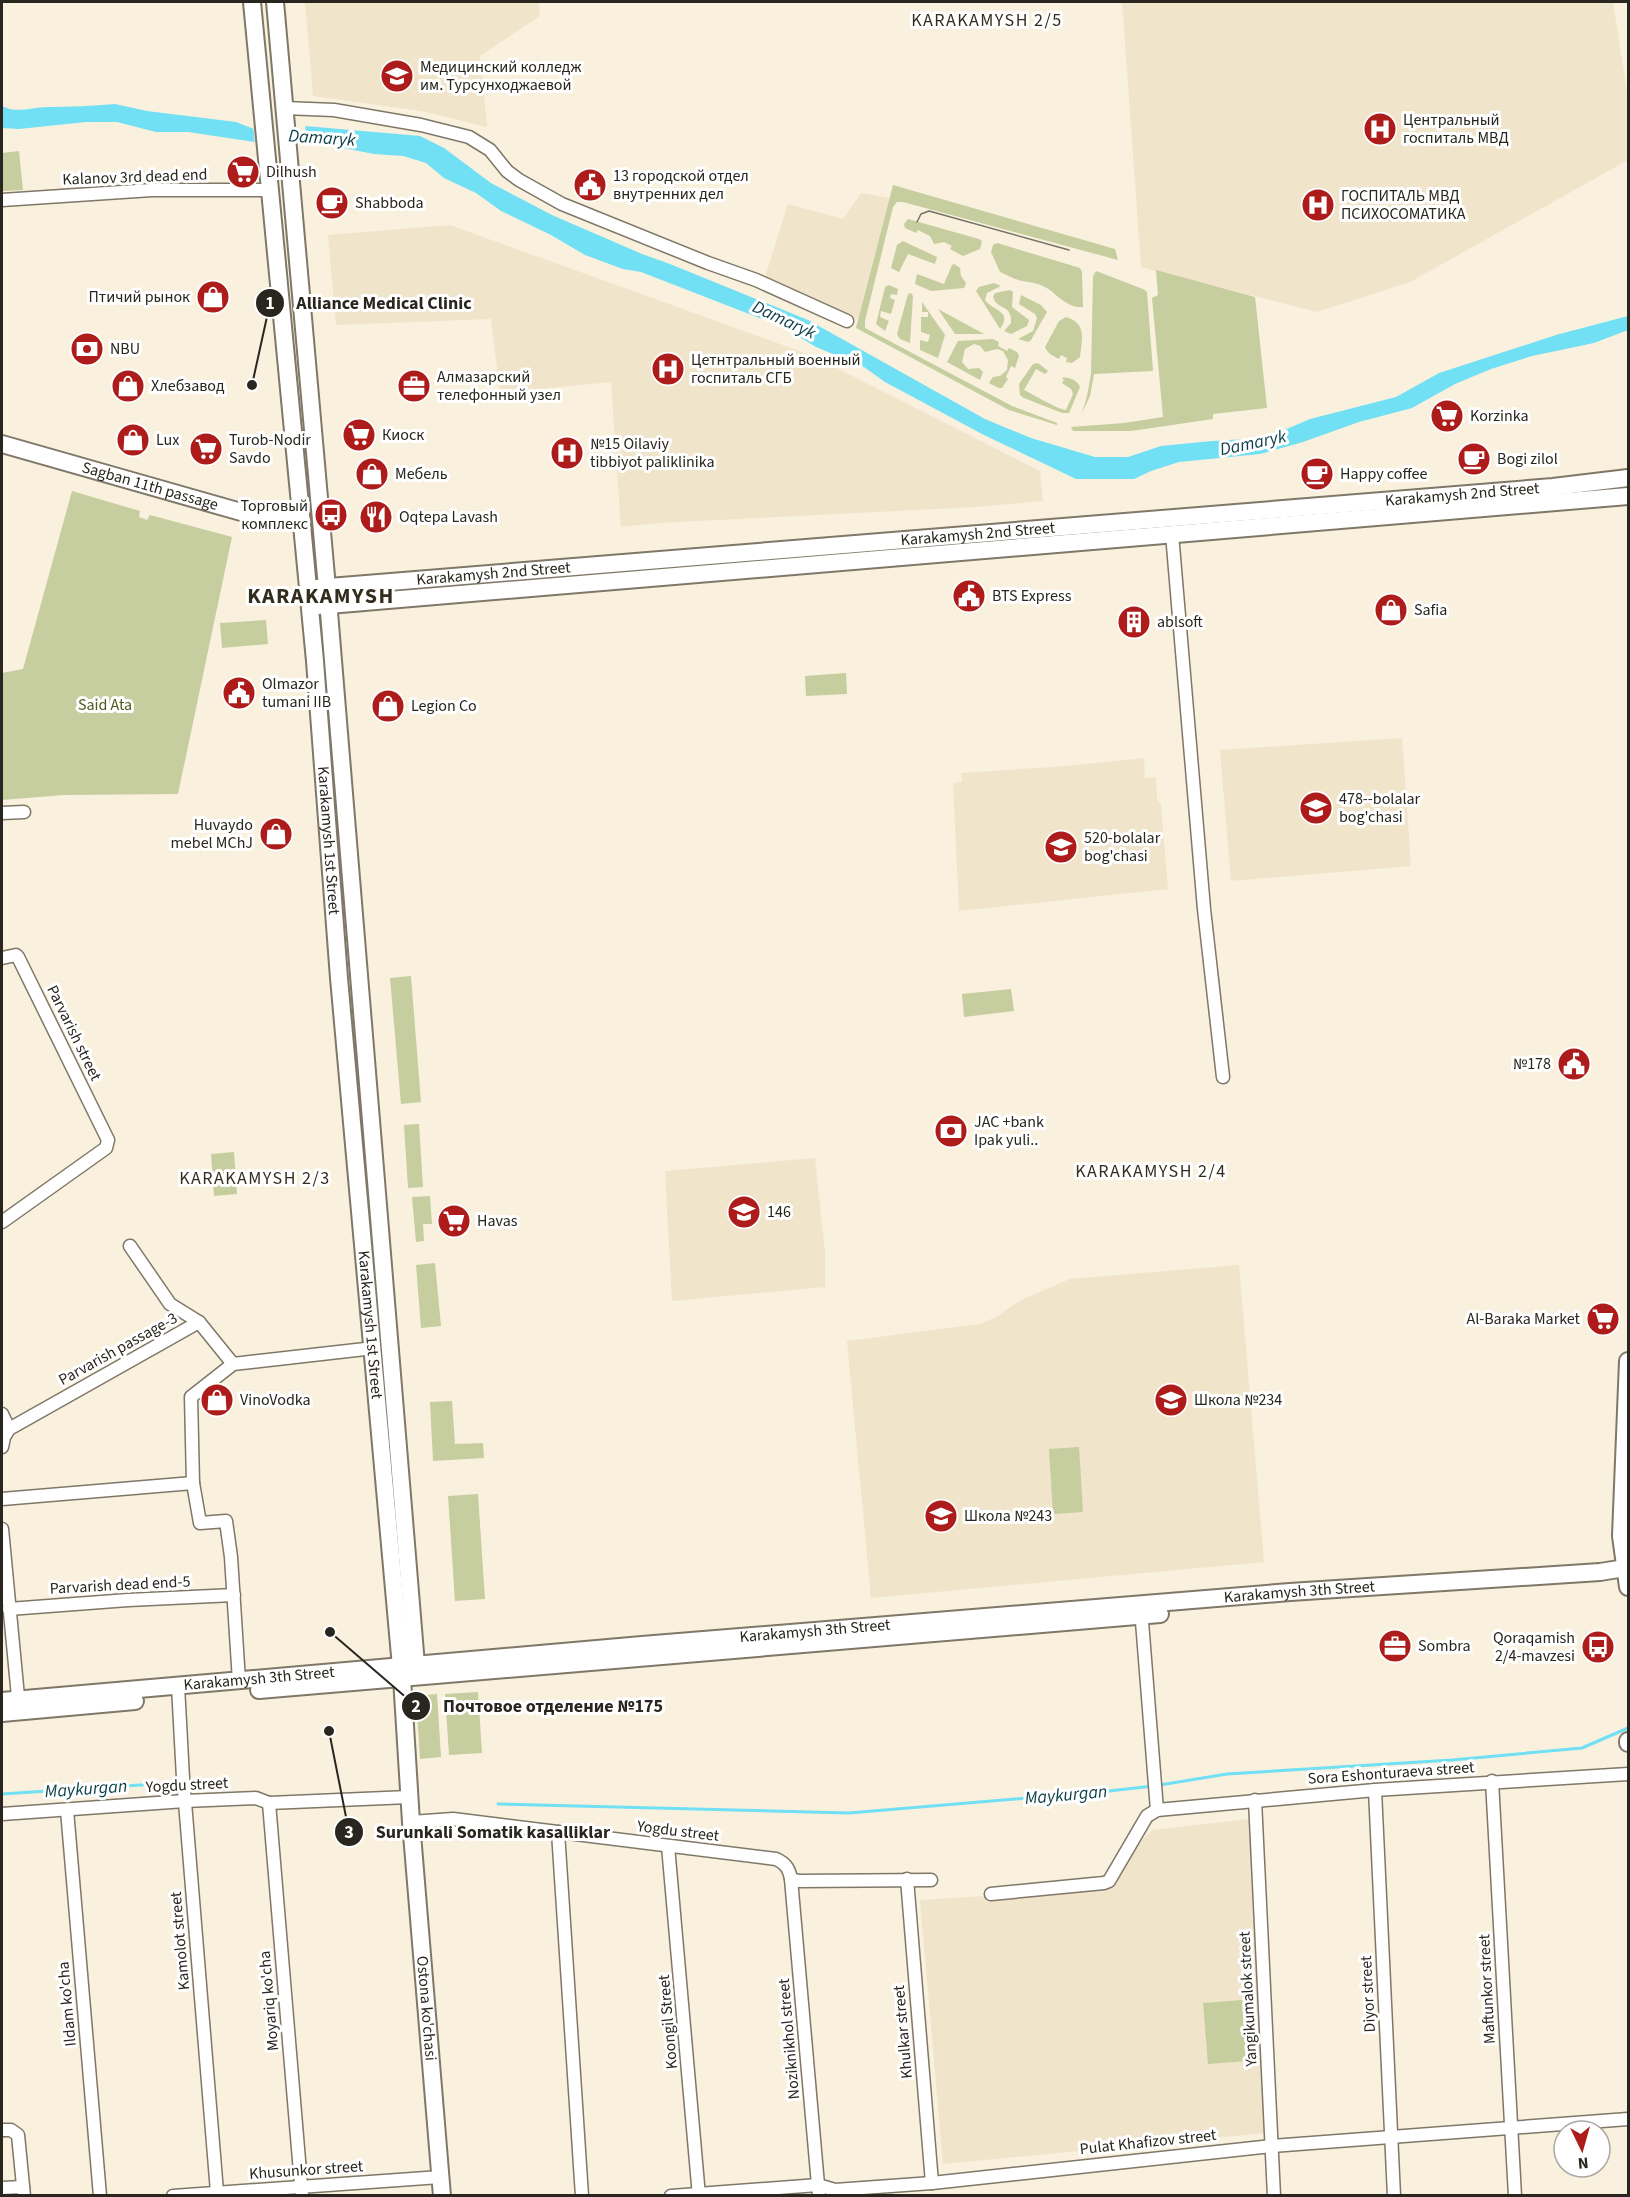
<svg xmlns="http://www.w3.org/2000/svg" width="1630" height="2197" font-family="'Source Sans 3',sans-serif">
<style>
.built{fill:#f0e4cb}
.green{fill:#c6cd9e}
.water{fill:#71dff4}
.pier{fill:#f9f1de}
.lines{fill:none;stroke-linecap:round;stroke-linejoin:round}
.stream{stroke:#71dff4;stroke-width:3}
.street-casing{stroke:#7f7767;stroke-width:15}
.secondary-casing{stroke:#7f7767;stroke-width:20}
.street{stroke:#fff;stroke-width:12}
.secondary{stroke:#fff;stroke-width:16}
.tram{stroke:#767165;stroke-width:1.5}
.labels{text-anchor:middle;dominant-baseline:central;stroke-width:6;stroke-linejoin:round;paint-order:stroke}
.poi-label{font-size:16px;fill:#29261f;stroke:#fff;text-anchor:start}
.street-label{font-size:16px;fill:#29261f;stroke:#fff}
.park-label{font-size:16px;fill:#52571c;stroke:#fff}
.neighbourhood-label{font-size:18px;letter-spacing:1.5px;fill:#332d1e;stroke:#fff}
.water-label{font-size:18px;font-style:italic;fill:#0b3f48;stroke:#fff}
.district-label{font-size:22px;font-weight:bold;letter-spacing:1.5px;fill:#332d1e;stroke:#fff}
.leader{fill:none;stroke:#29261f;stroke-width:2}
.callout-dot{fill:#29261f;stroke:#fff;stroke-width:2}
.mark-label{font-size:18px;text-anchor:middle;font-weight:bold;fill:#fff}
.callout-label{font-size:18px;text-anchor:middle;font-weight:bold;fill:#29261f;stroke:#fff;stroke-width:6;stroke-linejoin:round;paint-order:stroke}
</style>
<rect width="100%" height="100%" fill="#f9f1de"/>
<g class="built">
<path d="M305 2H539L540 16 480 56 487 127 421 111 313 96Z"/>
<path d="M1122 2H1613L1628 99V160L1410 282 1317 312 1141 267Z"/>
<path d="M861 193 890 198 858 319 764 280 788 204 843 219Z"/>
<path d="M450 225 813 356 1040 471 1043 501 976 507 658 523 621 527 611 382 500 393 491 319 336 325 328 235Z"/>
<path d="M1402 738 1411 866 1231 881 1220 750Z"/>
<path d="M1144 758 1145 778 1156 777 1157 799 1161 805 1168 889 959 911 953 783 962 782 961 773 1067 766Z"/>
<path d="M815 1158 825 1253V1287L672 1301 665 1171Z"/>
<path d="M1239 1265 1264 1562 871 1598 847 1341 980 1324 996 1317 1021 1300 1070 1279Z"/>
<path d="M1249 1819 1266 2133 943 2164 920 1900 1114 1888 1134 1847 1153 1830Z"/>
</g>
<g class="green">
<path d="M19 151 23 190 2 191V153Z"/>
<path d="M893 185 1115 249 1118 260 903 202H897L893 207 865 321V328L1012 406 1057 423V425L1009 410 856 328Z"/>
<path d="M908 219 979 239 982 241 980 249 963 256 950 249 952 246 944 242 934 244 930 236 918 230 916 233 905 228 904 224Z"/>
<path d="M903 241 937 257 935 264 908 254 899 272 891 268 897 245Z"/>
<path d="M997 243 1080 268 1082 272 1083 307C1071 309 1058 297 1050 290 1042 284 1031 282 1022 281 1016 280 1007 275 1000 272L991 252 993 245Z"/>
<path d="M954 264 960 268 961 276 966 283 964 288 931 291 915 284 917 274 944 284 952 265Z"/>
<path d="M1156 270 1255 297 1267 408 1213 414V419L1131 431H1073L1071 427 1124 423 1163 417 1152 298 1158 295Z"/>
<path d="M1096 271 1143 289 1147 292 1153 371 1094 374 1090 396 1082 413 1087 396 1091 374 1093 276Z"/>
<path d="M994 283 1001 286 987 293 985 300C993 311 1013 311 1000 329L976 291 979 287Z"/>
<path d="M889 285 898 289 897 295 891 294 890 298 895 300 891 314 881 311 880 317 889 321 885 331 876 324 885 287Z"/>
<path d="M1010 290 1013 292 1012 307 1029 320 1027 326 1011 334 1004 331 1011 323C1012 303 997 311 993 297L995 293Z"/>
<path d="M911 293 913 296 910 343 900 339 897 334 908 294Z"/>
<path d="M1021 295 1041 305 1047 312 1031 340 1028 342 1018 339 1033 331 1037 318 1035 314 1019 304Z"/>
<path d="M922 302 945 335 938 358 920 350V340L928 342 930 335 921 332V317H928V312H922Z"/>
<path d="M938 309 984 334H955Z"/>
<path d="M1066 317C1087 323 1082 339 1080 357L1072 363 1066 362 1067 358 1061 355 1059 359C1053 356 1047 353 1045 347L1059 321Z"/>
<path d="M993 339 999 342 998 346 1007 351 1009 348 1017 352 1019 356 1015 368 1011 366 1006 377 1008 379 1002 388H999L989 383 993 377 1000 376 1007 370 1008 360 1003 351 997 349 985 352 980 346 974 344 965 349 962 362 968 369 979 368 983 372 980 380 947 362 958 341Z"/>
<path d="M1038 363 1048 371 1045 374 1036 369 1024 390C1034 395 1057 409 1066 410L1073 394 1071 389 1062 383 1064 380 1062 378C1068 376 1078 381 1080 387L1069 413H1062L1024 398 1020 395 1019 384 1033 364Z"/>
<path d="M72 491 140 511 139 517 147 520 150 515 232 537 178 794 63 795 2 800V673L23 669Z"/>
<path d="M266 620 268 644 222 648 220 623Z"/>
<path d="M324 642 344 903 341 906 320 648Z"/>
<path d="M846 673 847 694 806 696 805 676Z"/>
<path d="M411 976 421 1102 401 1104 390 978Z"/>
<path d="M1011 989 1014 1011 964 1017 962 994Z"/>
<path d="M353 990 409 1647H404L348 991Z"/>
<path d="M419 1124 423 1187 408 1188 404 1125Z"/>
<path d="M234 1152 237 1194 214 1196 211 1154Z"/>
<path d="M430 1196 432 1224H423L424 1241 416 1242 412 1197Z"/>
<path d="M435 1263 441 1326 421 1328 416 1265Z"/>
<path d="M452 1401 455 1444 483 1443 484 1458 433 1461 430 1402Z"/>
<path d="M1079 1447 1083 1512 1053 1514 1049 1449Z"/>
<path d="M478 1494 485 1599 455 1601 448 1496Z"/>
<path d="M478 1692 482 1753 449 1755 445 1694Z"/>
<path d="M437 1694 441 1757 420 1759 416 1696Z"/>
<path d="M1242 2000 1247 2061 1208 2064 1203 2003Z"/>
</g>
<path class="water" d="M115 104 147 111 236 122 254 129 305 126 420 136 444 148 491 183 552 215 642 254 670 264 808 320 985 419 1031 438 1095 457H1128L1161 446 1212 441 1266 438 1310 419 1396 397 1439 373 1556 335 1628 316V330L1594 343 1532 356 1491 369 1455 384 1412 408 1359 422 1303 442 1260 454 1179 462 1151 471 1134 479H1076L982 434 885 382 864 367 816 347 783 327 641 272 623 269 585 255 551 235 501 211 476 193 444 178 426 163 403 156 374 154 333 146 307 143 255 142 188 132H156L117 122H86L19 129 2 128V106C17 114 31 107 48 107 70 107 92 106 115 104Z"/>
<path class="pier" d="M305 123 307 146 255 145 253 125Z"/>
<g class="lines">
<g class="stream">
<path d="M1160 1785 1227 1774 1452 1760 1582 1748 1628 1728"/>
<path d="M2 1794 171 1783"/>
<path d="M498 1804 849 1813 1100 1792 1153 1786"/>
</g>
<g class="street-casing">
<g id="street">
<path d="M284 108 334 110 421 125 469 137 490 150 507 171 519 180 562 204 708 263 756 280 847 321"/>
<path d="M2 200 152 190H270"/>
<path d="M1172 534 1204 909 1223 1077"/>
<path d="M2 813 24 812"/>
<path d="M2 958 16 955 18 957 108 1140 106 1148 2 1222"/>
<path d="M130 1246 170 1304 199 1322 233 1364"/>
<path d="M233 1364 374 1348"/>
<path d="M2 1414 9 1429"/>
<path d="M2 1447 4 1437 9 1429 199 1322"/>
<path d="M193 1483 191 1397 233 1364"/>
<path d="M2 1499 193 1483 200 1523 226 1521 231 1557 239 1681"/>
<path d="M2 1529 19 1707"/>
<path d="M9 1609 128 1600 234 1595"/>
<path d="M1141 1609 1157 1810"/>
<path d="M178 1686 183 1778 217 2192"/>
<path d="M1492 1781 1515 2196"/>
<path d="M1375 1790 1394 2196"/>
<path d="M1255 1800 1274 2196"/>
<path d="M269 1803 302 2196"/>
<path d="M67 1810 100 2196"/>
<path d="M2 1814 185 1801 256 1798 269 1803 409 1797"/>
<path d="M411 1822 453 1819 776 1859C785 1863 789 1868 791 1879L799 1881 931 1880"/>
<path d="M558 1832 582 2196"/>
<path d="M668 1846 699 2196"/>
<path d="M791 1879 819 2196"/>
<path d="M907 1879 932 2183"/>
<path d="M991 1894 1104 1883 1109 1881 1147 1816 1157 1810 1375 1790 1628 1774"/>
<path d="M2 2130H11L18 2135 24 2196"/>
<path d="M2 2188 23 2187"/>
<path d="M173 2196 440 2177"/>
<path d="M671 2196 818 2185 835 2190 932 2183 1272 2146 1628 2119"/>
</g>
</g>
<g class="secondary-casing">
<g id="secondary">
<path id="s1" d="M252 2 315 661 339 978 402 1678 411 1822 442 2196"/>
<path d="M275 2 327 588 416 1665"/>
<path id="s2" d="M2 444 248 514 280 521H302"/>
<path id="s3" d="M317 588 1553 487 1628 478"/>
<path d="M317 606 1628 496"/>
<path d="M1628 1361 1621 1536 1628 1587"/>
<path d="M259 1690 1160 1614"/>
<path id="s4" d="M2 1701 642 1645 1290 1592 1600 1572 1625 1568 1628 1570"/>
<path d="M2 1713 135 1701"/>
<path d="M1628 1741V1743"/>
</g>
</g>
<use href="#street" class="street"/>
<use href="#secondary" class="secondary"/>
<path class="tram" d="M917 222 921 214 929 211 1069 250"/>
</g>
<defs>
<g id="university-disc" transform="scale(1.725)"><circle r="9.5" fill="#ad1c1a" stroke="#fff"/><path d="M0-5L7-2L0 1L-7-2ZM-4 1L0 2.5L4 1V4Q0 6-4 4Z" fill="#fff"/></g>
<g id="hospital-disc" transform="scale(1.725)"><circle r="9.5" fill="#ad1c1a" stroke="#fff"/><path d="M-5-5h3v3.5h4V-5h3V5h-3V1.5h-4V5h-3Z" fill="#fff"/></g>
<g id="supermarket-disc" transform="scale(1.725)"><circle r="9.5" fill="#ad1c1a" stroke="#fff"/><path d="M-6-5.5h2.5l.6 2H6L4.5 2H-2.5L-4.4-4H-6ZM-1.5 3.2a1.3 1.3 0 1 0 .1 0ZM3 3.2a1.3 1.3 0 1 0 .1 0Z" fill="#fff"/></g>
<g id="civic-disc" transform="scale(1.725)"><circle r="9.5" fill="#ad1c1a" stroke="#fff"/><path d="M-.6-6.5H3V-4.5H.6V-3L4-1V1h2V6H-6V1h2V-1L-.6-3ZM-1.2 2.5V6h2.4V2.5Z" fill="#fff"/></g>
<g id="cafe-disc" transform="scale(1.725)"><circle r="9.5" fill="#ad1c1a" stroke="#fff"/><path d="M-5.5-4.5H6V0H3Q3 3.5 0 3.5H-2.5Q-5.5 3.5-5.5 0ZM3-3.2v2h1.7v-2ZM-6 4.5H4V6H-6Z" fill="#fff"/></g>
<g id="shop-disc" transform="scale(1.725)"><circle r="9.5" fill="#ad1c1a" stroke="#fff"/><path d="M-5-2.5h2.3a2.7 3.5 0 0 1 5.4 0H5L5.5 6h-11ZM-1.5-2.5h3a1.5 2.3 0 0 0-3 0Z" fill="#fff"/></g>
<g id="bank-disc" transform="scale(1.725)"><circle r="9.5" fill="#ad1c1a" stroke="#fff"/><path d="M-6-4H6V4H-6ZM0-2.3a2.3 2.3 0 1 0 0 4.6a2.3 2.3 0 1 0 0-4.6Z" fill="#fff"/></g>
<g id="office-disc" transform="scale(1.725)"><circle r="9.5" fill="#ad1c1a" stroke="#fff"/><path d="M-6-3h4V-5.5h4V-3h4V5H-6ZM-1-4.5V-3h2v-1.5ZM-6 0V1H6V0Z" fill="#fff"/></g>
<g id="bus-disc" transform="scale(1.725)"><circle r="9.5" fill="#ad1c1a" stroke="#fff"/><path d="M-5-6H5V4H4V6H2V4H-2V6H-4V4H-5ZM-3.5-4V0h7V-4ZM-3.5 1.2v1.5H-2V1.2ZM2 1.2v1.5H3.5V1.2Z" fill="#fff"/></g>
<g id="restaurant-disc" transform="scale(1.725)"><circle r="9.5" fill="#ad1c1a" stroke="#fff"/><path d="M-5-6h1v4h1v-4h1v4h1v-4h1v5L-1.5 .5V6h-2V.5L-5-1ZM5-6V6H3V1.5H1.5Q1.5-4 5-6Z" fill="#fff"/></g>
<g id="building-disc" transform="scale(1.725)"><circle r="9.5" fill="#ad1c1a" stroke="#fff"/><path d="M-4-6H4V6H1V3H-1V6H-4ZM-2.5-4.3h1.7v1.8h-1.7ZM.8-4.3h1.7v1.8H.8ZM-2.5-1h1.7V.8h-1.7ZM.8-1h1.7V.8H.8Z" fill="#fff"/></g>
<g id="school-disc" transform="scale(1.725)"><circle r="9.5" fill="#ad1c1a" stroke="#fff"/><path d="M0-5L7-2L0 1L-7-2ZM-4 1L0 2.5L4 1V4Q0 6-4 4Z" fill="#fff"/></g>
</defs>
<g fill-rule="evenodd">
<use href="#university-disc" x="397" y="76"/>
<use href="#hospital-disc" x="1380" y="129"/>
<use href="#supermarket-disc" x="243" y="172"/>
<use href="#civic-disc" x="590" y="185"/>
<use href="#cafe-disc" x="332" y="203"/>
<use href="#hospital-disc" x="1318" y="205"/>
<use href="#shop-disc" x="213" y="297"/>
<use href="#bank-disc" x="87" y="349"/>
<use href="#hospital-disc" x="668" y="369"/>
<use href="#shop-disc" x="128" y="386"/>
<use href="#office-disc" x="414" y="386"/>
<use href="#supermarket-disc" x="1447" y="416"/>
<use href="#supermarket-disc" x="359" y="435"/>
<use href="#shop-disc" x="133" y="440"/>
<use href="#supermarket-disc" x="206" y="449"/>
<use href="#hospital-disc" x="567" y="453"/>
<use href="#cafe-disc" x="1474" y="459"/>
<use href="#shop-disc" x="372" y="474"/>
<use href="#cafe-disc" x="1317" y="474"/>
<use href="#bus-disc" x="331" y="515"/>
<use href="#restaurant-disc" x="376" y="517"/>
<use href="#civic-disc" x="969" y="596"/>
<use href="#shop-disc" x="1391" y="610"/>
<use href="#building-disc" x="1134" y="622"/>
<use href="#civic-disc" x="239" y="693"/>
<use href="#shop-disc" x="388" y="706"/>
<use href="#school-disc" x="1316" y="808"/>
<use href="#shop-disc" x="276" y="834"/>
<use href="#school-disc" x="1061" y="847"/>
<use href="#civic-disc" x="1574" y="1064"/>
<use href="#bank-disc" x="951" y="1131"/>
<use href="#school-disc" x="744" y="1212"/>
<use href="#supermarket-disc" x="454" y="1221"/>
<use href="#supermarket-disc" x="1603" y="1319"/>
<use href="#shop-disc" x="217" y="1400"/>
<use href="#school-disc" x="1171" y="1400"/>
<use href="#school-disc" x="941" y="1516"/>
<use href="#office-disc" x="1395" y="1646"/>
<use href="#bus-disc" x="1598" y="1647"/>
</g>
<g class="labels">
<g class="poi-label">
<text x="420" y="67">Медицинский колледж<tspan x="420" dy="18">им. Турсунходжаевой</tspan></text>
<text x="1403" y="120">Центральный<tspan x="1403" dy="18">госпиталь МВД</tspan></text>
<text x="266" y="172">Dilhush</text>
<text x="613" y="176">13 городской отдел<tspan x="613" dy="18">внутренних дел</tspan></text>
<text x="1341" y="196">ГОСПИТАЛЬ МВД<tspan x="1341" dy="18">ПСИХОСОМАТИКА</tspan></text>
<text x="355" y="203">Shabboda</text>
<text x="190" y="297" text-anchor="end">Птичий рынок</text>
<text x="110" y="349">NBU</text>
<text x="691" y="360">Цетнтральный военный<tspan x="691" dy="18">госпиталь СГБ</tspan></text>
<text x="437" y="377">Алмазарский<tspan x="437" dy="18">телефонный узел</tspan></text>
<text x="151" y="386">Хлебзавод</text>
<text x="1470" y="416">Korzinka</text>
<text x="382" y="435">Киоск</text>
<text x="156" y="440">Lux</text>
<text x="229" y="440">Turob-Nodir<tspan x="229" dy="18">Savdo</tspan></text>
<text x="590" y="444">№15 Oilaviy<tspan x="590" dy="18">tibbiyot paliklinika</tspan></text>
<text x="1497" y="459">Bogi zilol</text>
<text x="395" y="474">Мебель</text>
<text x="1340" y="474">Happy coffee</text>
<text x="308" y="506" text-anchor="end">Торговый<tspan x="308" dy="18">комплекс</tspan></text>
<text x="399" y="517">Oqtepa Lavash</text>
<text x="992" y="596">BTS Express</text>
<text x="1414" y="610">Safia</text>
<text x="1157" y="622">ablsoft</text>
<text x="262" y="684">Olmazor<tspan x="262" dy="18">tumani IIB</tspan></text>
<text x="411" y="706">Legion Co</text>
<text x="1339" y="799">478--bolalar<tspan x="1339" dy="18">bog'chasi</tspan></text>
<text x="253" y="825" text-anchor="end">Huvaydo<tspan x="253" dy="18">mebel MChJ</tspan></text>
<text x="1084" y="838">520-bolalar<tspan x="1084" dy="18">bog'chasi</tspan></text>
<text x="1551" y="1064" text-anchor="end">№178</text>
<text x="974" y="1122">JAC +bank<tspan x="974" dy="18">Ipak yuli..</tspan></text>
<text x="767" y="1212">146</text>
<text x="477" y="1221">Havas</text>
<text x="1580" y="1319" text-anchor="end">Al-Baraka Market</text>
<text x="240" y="1400">VinoVodka</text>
<text x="1194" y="1400">Школа №234</text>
<text x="964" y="1516">Школа №243</text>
<text x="1575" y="1638" text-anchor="end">Qoraqamish<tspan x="1575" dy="18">2/4-mavzesi</tspan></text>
<text x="1418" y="1646">Sombra</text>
</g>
<g class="street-label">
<text transform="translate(135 177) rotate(-2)">Kalanov 3rd dead end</text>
<text stroke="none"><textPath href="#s2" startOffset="154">Sagban 11th passage</textPath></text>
<text stroke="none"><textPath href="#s3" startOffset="1149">Karakamysh 2nd Street</textPath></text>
<text stroke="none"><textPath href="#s3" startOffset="663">Karakamysh 2nd Street</textPath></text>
<text stroke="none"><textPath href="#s3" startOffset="177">Karakamysh 2nd Street</textPath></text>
<text stroke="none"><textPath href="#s1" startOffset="842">Karakamysh 1st Street</textPath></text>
<text transform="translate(74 1033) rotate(64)">Parvarish street</text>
<text stroke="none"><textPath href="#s1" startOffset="1328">Karakamysh 1st Street</textPath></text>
<text transform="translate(118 1349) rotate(-29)">Parvarish passage-3</text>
<text transform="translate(120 1585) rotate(-3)">Parvarish dead end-5</text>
<text stroke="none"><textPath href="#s4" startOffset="1302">Karakamysh 3th Street</textPath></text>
<text stroke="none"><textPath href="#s4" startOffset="816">Karakamysh 3th Street</textPath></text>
<text stroke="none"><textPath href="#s4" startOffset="258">Karakamysh 3th Street</textPath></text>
<text transform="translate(1391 1773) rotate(-4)">Sora Eshonturaeva street</text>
<text transform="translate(187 1785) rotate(-3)">Yogdu street</text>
<text transform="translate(678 1831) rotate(7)">Yogdu street</text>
<text transform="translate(180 1941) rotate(-95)">Kamolot street</text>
<text transform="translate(1487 1989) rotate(-93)">Maftunkor street</text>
<text transform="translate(1368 1994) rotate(-93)">Diyor street</text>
<text transform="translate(1248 1999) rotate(-93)">Yangikumalok street</text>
<text transform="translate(269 2001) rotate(-95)">Moyariq ko'cha</text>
<text transform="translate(67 2004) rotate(-95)">Ildam ko'cha</text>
<text stroke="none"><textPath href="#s1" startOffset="2014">Ostona ko'chasi</textPath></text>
<text transform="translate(668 2022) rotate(-95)">Koongil Street</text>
<text transform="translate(903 2032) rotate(-95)">Khulkar street</text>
<text transform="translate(789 2039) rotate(-95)">Noziknikhol street</text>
<text transform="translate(1148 2142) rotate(-6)">Pulat Khafizov street</text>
<text transform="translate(306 2170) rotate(-4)">Khusunkor street</text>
</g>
<g class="park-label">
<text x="105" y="705">Said Ata</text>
</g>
<g class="neighbourhood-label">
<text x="987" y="20">KARAKAMYSH 2/5</text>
<text x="1151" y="1171">KARAKAMYSH 2/4</text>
<text x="255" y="1178">KARAKAMYSH 2/3</text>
</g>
<g class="water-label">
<text transform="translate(322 138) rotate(4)">Damaryk</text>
<text transform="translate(784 320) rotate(25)">Damaryk</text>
<text transform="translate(1253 443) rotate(-12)">Damaryk</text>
<text transform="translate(86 1789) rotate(-4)">Maykurgan</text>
<text transform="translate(1066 1795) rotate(-5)">Maykurgan</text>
</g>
<g class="district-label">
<text x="321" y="596">KARAKAMYSH</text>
</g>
</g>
<path class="leader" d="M252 385L270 303M330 1632L416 1706M329 1731L349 1832"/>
<g class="callout-dot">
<circle cx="252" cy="385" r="6"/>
<circle cx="330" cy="1632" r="6"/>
<circle cx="329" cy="1731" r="6"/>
<circle cx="270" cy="303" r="15"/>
<circle cx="416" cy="1706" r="15"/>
<circle cx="349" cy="1832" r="15"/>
</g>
<g class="mark-label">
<text x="270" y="309">1</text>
<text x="416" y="1712">2</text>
<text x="349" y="1838">3</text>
</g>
<g class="callout-label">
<text x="384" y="309">Alliance Medical Clinic</text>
<text x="553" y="1712">Почтовое отделение №175</text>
<text x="493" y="1838">Surunkali Somatik kasalliklar</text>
</g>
<rect width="1630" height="2197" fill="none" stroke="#29261f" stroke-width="6"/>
<g transform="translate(1582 2149) rotate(175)"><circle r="28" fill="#ffffff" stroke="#a9a8a5" stroke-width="1.5"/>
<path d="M0-4.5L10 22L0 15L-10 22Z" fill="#ad1c1a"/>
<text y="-9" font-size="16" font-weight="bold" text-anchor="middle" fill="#29261f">N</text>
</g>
</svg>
